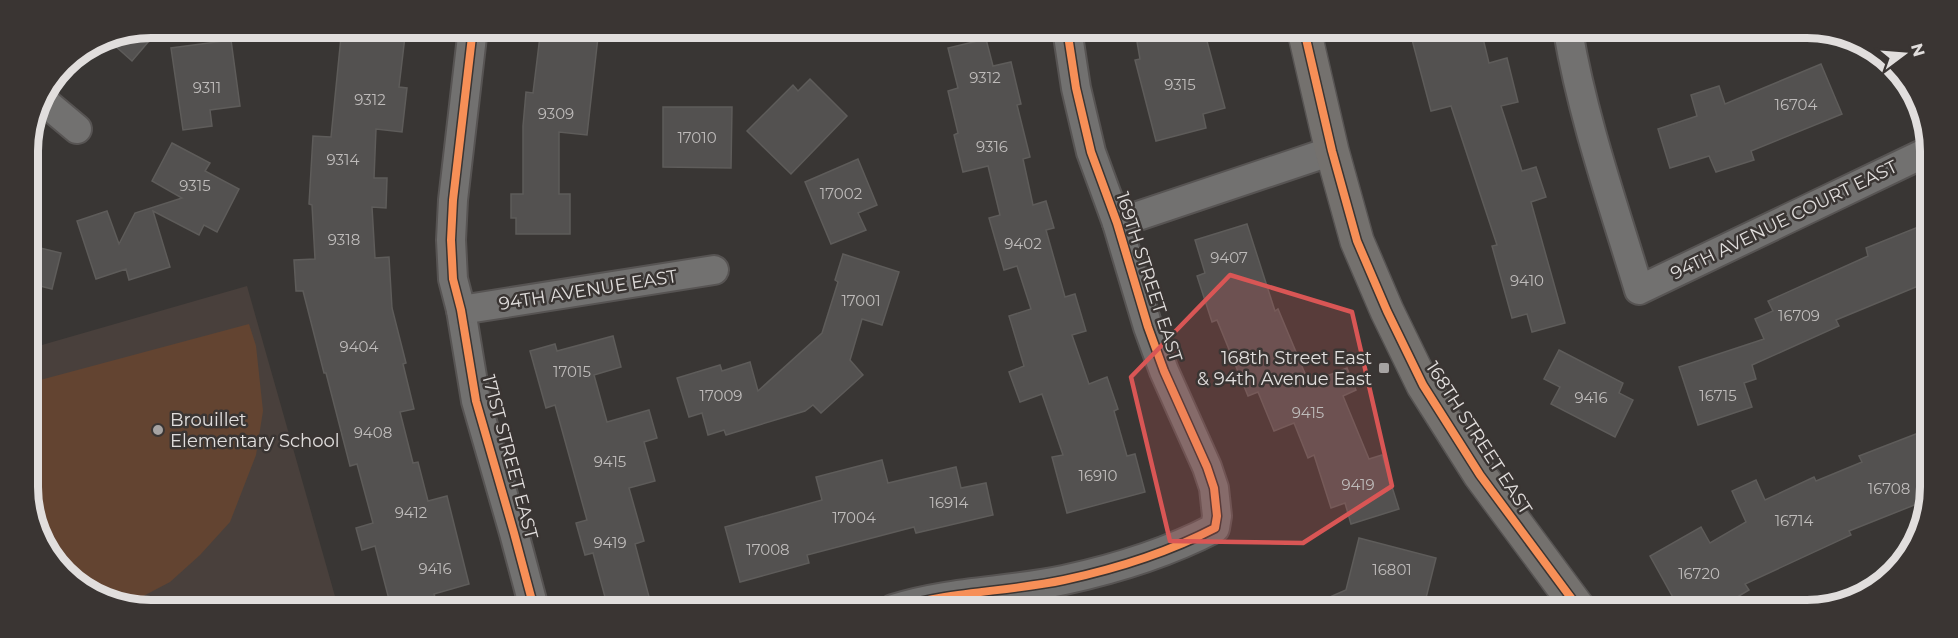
<svg xmlns="http://www.w3.org/2000/svg" width="1958" height="638" font-family="Montserrat,sans-serif">
<style>
.built{fill:#49403c}
.green{fill:#634431}
.building{fill:#535150;stroke:#5e5c5a;stroke-width:1.5}
.lines{fill:none;stroke-linecap:round;stroke-linejoin:round}
.street-casing{stroke:#575453;stroke-width:32}
.secondary-casing{stroke:#575453;stroke-width:36}
.street{stroke:#727170;stroke-width:28}
.secondary{stroke:#74716e;stroke-width:33}
.cycleway-casing{stroke:#3a3533;stroke-width:11}
.cycleway{stroke:#f78f57;stroke-width:8}
.marked{fill:#d95655;fill-opacity:0.2;stroke:#d95655;stroke-width:4.5;stroke-linejoin:round}
.poi-dot{fill:#a6a3a2;stroke:#3a3533;stroke-width:2}
.labels{text-anchor:middle;dominant-baseline:central;stroke-width:5;stroke-linejoin:round;paint-order:stroke}
.number-label{font-size:15px;fill:#bebbba}
.street-label{font-size:18px;fill:#e1dedd;stroke:#3a3533}
.poi-label{font-size:18px;fill:#e1dedd;stroke:#3a3533;text-anchor:end}
.rim{fill:none;stroke:#e1dedd;stroke-width:8}
</style>
<rect width="100%" height="100%" fill="#393634"/>
<path class="built" d="M247 286 338 607H118L58 569 29 512 28 349Z"/>
<path class="green" d="M249 324 256 346 263 411 256 455 230 522 200 555 170 582 132 602 118 607 58 569 52 558 29 474V383Z"/>
<g class="building">
<path d="M150 27H161L132 61 104 36Z"/>
<path d="M342 27 406 28 399 87 407 88 402 132 376 129 374 178H387L386 208 372 207 375 258 389 257 392 308 406 363 403 364 414 409 400 412 413 463 418 462 428 501 447 496 469 584 434 594 438 607H391L375 546 362 550 356 528 373 523 357 464 350 466 326 373H324L303 291H296L294 260 315 259 312 205 309 204 313 136 331 137Z"/>
<path d="M541 28H599L587 135 559 132V194H570V234H516V218H511V194H523V126L526 92 533 93Z"/>
<path d="M1135 30H1204L1225 108 1203 114 1206 128 1156 141 1135 60 1140 59Z"/>
<path d="M1429 30H1481L1489 63 1507 58 1518 102 1501 106 1522 171 1536 167 1546 197 1531 202 1565 323 1532 332 1527 314 1512 318 1492 246 1497 245 1451 106 1431 111 1411 36Z"/>
<path d="M986 39 993 66 1011 62 1021 104 1017 105 1030 157 1023 159 1033 205 1046 201 1054 228 1046 230 1065 297 1075 294 1086 331 1072 335 1089 384 1107 377 1118 409 1114 411 1127 456 1135 454 1145 492 1067 513 1052 457 1063 455 1042 394 1020 402 1009 372 1024 366 1009 316 1031 309 1017 266 1004 270 989 218 1000 215 988 166 963 172 954 135 958 133 948 91 958 88 948 48Z"/>
<path d="M231 40 240 106 210 110 212 126 183 130 171 48Z"/>
<path d="M1821 64 1842 114 1751 151 1754 160 1716 172 1709 156 1670 168 1658 129 1697 116 1691 95 1719 86 1725 104Z"/>
<path d="M810 79 847 116 791 174 747 131 793 85 798 91Z"/>
<path d="M663 107H732L731 168 663 167Z"/>
<path d="M172 143 210 163 205 171 239 189 217 232 204 225 199 235 153 211 170 267 129 280 126 269 96 279 77 221 107 211 119 244 135 213 182 198 152 181Z"/>
<path d="M858 159 877 205 858 213 866 230 831 244 805 182Z"/>
<path d="M1928 223V282L1836 320 1839 326 1752 365 1756 379 1744 383 1752 407 1698 425 1679 367 1764 339 1755 319 1773 311 1768 301 1868 256 1866 248Z"/>
<path d="M1247 224 1275 311 1278 309 1309 383 1347 368 1356 390 1343 396 1369 459 1382 455 1399 509 1351 524 1345 503 1331 508 1314 455 1308 458 1294 423 1274 431 1258 392 1248 396 1217 320 1212 322 1197 276 1205 273 1195 240Z"/>
<path d="M28 245 61 253 52 289 28 283Z"/>
<path d="M843 254 899 272 882 325 862 319 850 360 863 375 821 413 813 405 805 411 726 435 724 430 708 435 702 413 689 417 677 378 720 365 722 371 750 362 758 391 822 333 838 282 835 280Z"/>
<path d="M613 336 621 367 594 375 607 422 649 410 657 438 644 442 655 481 629 488 644 541 635 544 652 608H608L593 553 585 555 576 523 587 520 555 405 546 408 530 351 555 344 557 351Z"/>
<path d="M1559 350 1623 383 1619 393 1633 400 1615 437 1551 404 1560 387 1544 379Z"/>
<path d="M1921 432 1927 448V500L1849 531 1851 535 1745 584 1749 590 1714 611 1680 610 1650 556 1701 527 1710 543 1746 522 1732 491 1756 480 1765 500 1814 477 1816 481 1862 462 1859 456Z"/>
<path d="M882 460 888 483 956 467 961 488 986 483 993 515 916 533 914 527 807 555 809 563 740 582 725 527 822 500 816 477Z"/>
<path d="M1359 538 1436 558 1423 610H1300L1346 590Z"/>
</g>
<g class="lines">
<g class="street-casing">
<g id="street">
<path d="M473 28 453 200 451 240 453 279 461 310 476 401 514 533 534 608"/>
<path d="M1568 31C1583 119 1613 204 1639 290L1929 151"/>
<path d="M40 98 77 129"/>
<path d="M1117 223 1332 151"/>
<path d="M461 310 714 270"/>
<path d="M893 609C949 591 1008 592 1064 580 1115 569 1169 552 1215 528L1217 516 1214 488 1207 467 1164 371 1148 327 1117 223 1091 152 1076 88 1067 29"/>
</g>
</g>
<g class="secondary-casing">
<path id="secondary" d="M1304 30 1332 151 1357 241 1387 311 1423 385 1480 475 1580 610"/>
</g>
<use href="#street" class="street"/>
<use href="#secondary" class="secondary"/>
<g class="cycleway-casing">
<g id="cycleway">
<path d="M473 28 453 200 451 240 453 279 461 310 476 401 514 533 534 608"/>
<path d="M1304 30 1332 151 1357 241 1387 311 1423 385 1480 475 1580 610"/>
<path d="M893 609C949 591 1008 592 1064 580 1115 569 1169 552 1215 528L1217 516 1214 488 1207 467 1164 371 1148 327 1117 223 1091 152 1076 88 1067 29"/>
</g>
</g>
<use href="#cycleway" class="cycleway"/>
</g>
<path class="marked" d="M1230 275 1352 312 1392 486 1303 543 1170 541 1131 377Z"/>
<g class="poi-dot">
<rect x="1378" y="362" width="12" height="12" rx="3"/>
<circle cx="158" cy="430" r="6"/>
</g>
<g class="labels">
<g class="number-label">
<text x="985" y="77">9312</text>
<text x="1180" y="84">9315</text>
<text x="207" y="87">9311</text>
<text x="370" y="99">9312</text>
<text x="1796" y="104">16704</text>
<text x="556" y="113">9309</text>
<text x="697" y="137">17010</text>
<text x="992" y="146">9316</text>
<text x="343" y="159">9314</text>
<text x="195" y="185">9315</text>
<text x="841" y="193">17002</text>
<text x="344" y="239">9318</text>
<text x="1023" y="243">9402</text>
<text x="1229" y="257">9407</text>
<text x="1527" y="280">9410</text>
<text x="861" y="300">17001</text>
<text x="1799" y="315">16709</text>
<text x="359" y="346">9404</text>
<text x="572" y="371">17015</text>
<text x="721" y="395">17009</text>
<text x="1718" y="395">16715</text>
<text x="1591" y="397">9416</text>
<text x="1308" y="412">9415</text>
<text x="373" y="432">9408</text>
<text x="610" y="461">9415</text>
<text x="1098" y="475">16910</text>
<text x="1358" y="484">9419</text>
<text x="1889" y="488">16708</text>
<text x="949" y="502">16914</text>
<text x="411" y="512">9412</text>
<text x="854" y="517">17004</text>
<text x="1794" y="520">16714</text>
<text x="610" y="542">9419</text>
<text x="768" y="549">17008</text>
<text x="435" y="568">9416</text>
<text x="1392" y="569">16801</text>
<text x="1699" y="573">16720</text>
</g>
<g class="street-label">
<text transform="translate(1784 220) rotate(-26)">94TH AVENUE COURT EAST</text>
<text transform="translate(1149 277) rotate(72)">169TH STREET EAST</text>
<text transform="translate(588 290) rotate(-9)">94TH AVENUE EAST</text>
<text transform="translate(1479 438) rotate(57)">168TH STREET EAST</text>
<text transform="translate(510 457) rotate(75)">171ST STREET EAST</text>
</g>
<g class="poi-label">
<text x="1372" y="358">168th Street East<tspan x="1372" dy="21">&amp; 94th Avenue East</tspan></text>
<text x="170" y="420" text-anchor="start">Brouillet<tspan x="170" dy="21">Elementary School</tspan></text>
</g>
</g>
<path d="M0 0H1958V638H0ZM151 38H1807A113 113 0 0 1 1920 151V487A113 113 0 0 1 1807 600H151A113 113 0 0 1 38 487V151A113 113 0 0 1 151 38Z" fill="#3a3533" fill-rule="evenodd"/>
<path class="rim" d="M151 38H1807A113 113 0 0 1 1920 151V487A113 113 0 0 1 1807 600H151A113 113 0 0 1 38 487V151A113 113 0 0 1 151 38Z"/>
<g transform="translate(1904 54) rotate(74)" stroke="#3a3533" stroke-width="4.5" paint-order="stroke">
<path d="M0-4.5L10 22L0 15L-10 22Z" fill="#e1dedd"/>
<text y="-9" font-size="16" font-weight="bold" text-anchor="middle" fill="#e1dedd">N</text>
</g>
</svg>
